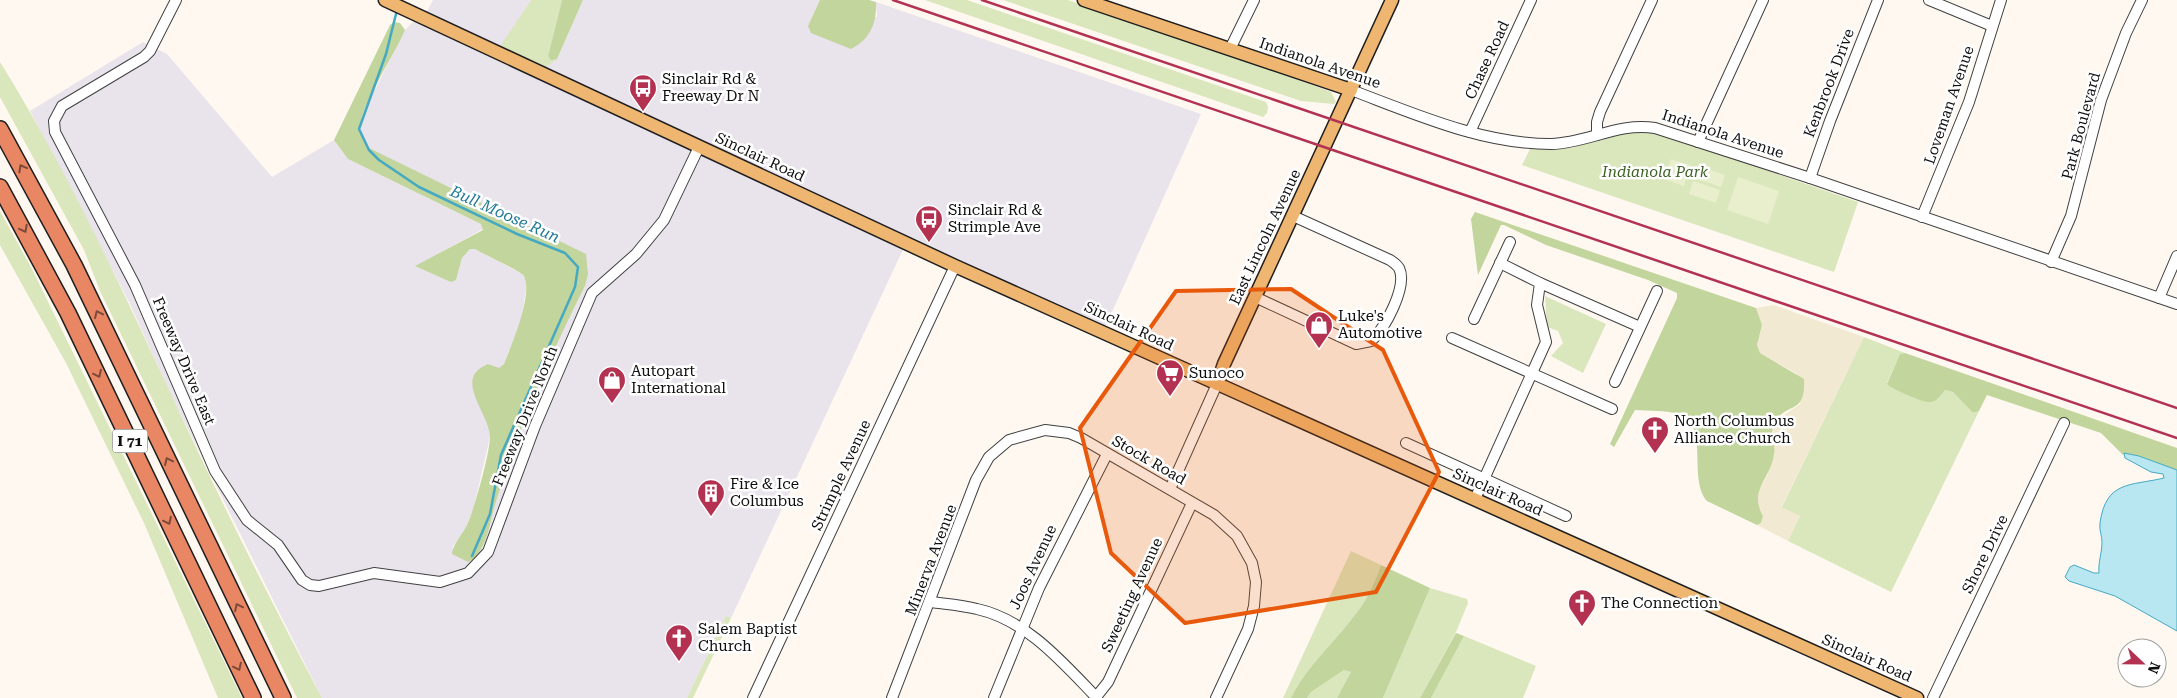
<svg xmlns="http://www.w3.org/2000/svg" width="2177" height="698" font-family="'Roboto Serif',serif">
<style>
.industrial{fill:#e9e3ec}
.farmland{fill:#f2e9d2}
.green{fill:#dae6bc}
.forest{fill:#c1d59c}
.pitch{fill:#e9eecd}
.water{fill:#b8e7f1;stroke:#45a9c2}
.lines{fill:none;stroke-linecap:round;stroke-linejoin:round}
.stream{stroke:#45a9c2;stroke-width:2.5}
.minor-casing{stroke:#414141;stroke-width:12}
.major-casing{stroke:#1f1f1f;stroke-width:15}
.highway-casing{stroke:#1f1f1f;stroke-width:18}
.minor{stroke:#fff;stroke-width:10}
.major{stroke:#eeb670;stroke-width:12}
.highway{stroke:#e98663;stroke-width:15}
.rail{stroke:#b33151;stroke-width:2.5}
.oneway{stroke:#7c4a38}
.marked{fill:#e8590c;fill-opacity:0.2;stroke:#e8590c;stroke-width:4;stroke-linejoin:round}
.labels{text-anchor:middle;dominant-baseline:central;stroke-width:5;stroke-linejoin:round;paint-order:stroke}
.shield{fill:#fff;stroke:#565656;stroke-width:1}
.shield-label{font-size:14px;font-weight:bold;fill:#0e0e0e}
.street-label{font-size:15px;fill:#0e0e0e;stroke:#fff}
.poi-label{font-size:15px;fill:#0e0e0e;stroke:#fff;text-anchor:start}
.park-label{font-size:15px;font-style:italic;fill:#3c6123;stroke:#fff}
.water-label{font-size:16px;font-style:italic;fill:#217a96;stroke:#fff}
</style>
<rect width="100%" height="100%" fill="#fef8f0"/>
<path class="industrial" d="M433 0H531L500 48 557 59 583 0H820L808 26 877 17 876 2 1201 114 1103 332 906 243 731 618 726 616 687 698H322L171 395 129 302 30 111 143 42 167 54 272 177 334 140 348 159 481 224 483 229 416 266 456 280 462 258 470 249H475L522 274 527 282 522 317 504 364 499 369 488 364 490 437 474 506 466 527 452 548 482 549 499 491 530 405 551 354 585 286 369 148 361 137 360 125 367 105 405 30 423 12 428 10Z"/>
<path class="farmland" d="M1774 305 1864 337 1782 506 1800 516 1788 541 1757 525 1761 523 1763 516 1757 505 1758 492 1767 476 1774 454 1772 430 1774 422 1800 404 1797 374 1760 353 1757 345 1762 325 1756 308Z"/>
<g class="green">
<path d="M531 0H562L548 56 551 60 557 59 545 68 499 48Z"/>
<path d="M925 0H967L1266 102 1268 107 1267 113 1263 117Z"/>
<path d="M1003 0H1068L1258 65 1331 92 1336 102 1334 104 1301 101Z"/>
<path d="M0 62C66 168 118 281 171 394 218 496 269 598 322 698H297L100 291 84 250 0 97Z"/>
<path d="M1647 131 1664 135 1858 202 1834 272 1522 165 1530 149 1572 148 1618 133Z"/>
<path d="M0 211 32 269 242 698H218L144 523 66 363 0 245Z"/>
<path d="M1545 296 1606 324 1583 373 1551 356 1563 343 1558 331 1547 327Z"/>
<path d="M1864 337 1905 353 1900 354 1887 383 1938 399 1945 390 1953 392 1973 413 1979 411 1891 592 1788 541 1800 516 1782 507Z"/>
<path d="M1351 551 1381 565C1374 584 1367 601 1354 616 1334 643 1306 667 1291 698H1283Z"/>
<path d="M1430 588 1467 599 1468 603 1456 632 1420 698H1383Z"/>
<path d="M726 616 731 618 693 698H687Z"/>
<path d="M1464 636 1536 666 1523 698H1431Z"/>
<path d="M1344 670 1351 672 1337 698H1307L1311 692Z"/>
</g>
<g class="forest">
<path d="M562 0H583L557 59 551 60 548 56Z"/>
<path d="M820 0H869L876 2C877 23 870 39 851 49L811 33 808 26Z"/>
<path d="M394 22 400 23 405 30C395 54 362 103 360 126 360 135 364 141 369 148L586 254 588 274 585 286C549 357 518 429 495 505 489 524 487 553 468 562L452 554C453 544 461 536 466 527 474 511 489 456 490 438 491 414 451 379 488 364L499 368 504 364C511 346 535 291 523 275 520 271 483 254 475 249H470L462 258 456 280 451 282 415 266 483 230 481 224 348 159 334 140 390 25Z"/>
<path d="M1475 212 1756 308 1762 325 1757 345 1760 353 1804 379C1806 417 1785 401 1774 424 1769 433 1776 444 1774 454 1771 479 1748 490 1763 516L1761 523 1757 525 1707 501C1687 478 1711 424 1678 414 1665 410 1649 411 1635 410L1614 447 1610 444 1677 298V293L1648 280 1546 245 1504 225H1501L1478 275 1471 219Z"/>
<path d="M1905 353 2177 448V470C2165 467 2132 450 2123 455L2101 433 1987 395 1979 411 1973 413 1953 392 1945 390C1941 395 1938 401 1930 402 1924 403 1891 389 1887 384L1900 354Z"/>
<path d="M1381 565 1430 588 1383 698H1337L1351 672 1344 670 1311 692 1307 698H1291C1306 667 1334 643 1354 616 1367 601 1374 584 1381 565Z"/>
<path d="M1456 633 1464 636 1431 698H1420Z"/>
</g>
<g class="pitch">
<path d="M1671 159 1690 165 1684 186 1664 179Z"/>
<path d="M1698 166 1725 175 1721 187 1694 178Z"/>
<path d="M1738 177 1779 191 1768 224 1727 210Z"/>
<path d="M1693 181 1720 190 1716 203 1689 194Z"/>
</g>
<path class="water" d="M2124 453 2139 456 2177 470V631L2115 596 2069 581 2065 577 2070 567 2074 565 2094 573H2099C2098 562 2102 553 2102 542 2102 536 2099 530 2100 523 2106 480 2131 486 2164 478L2163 474 2151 472 2125 458Z"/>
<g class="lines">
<path class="stream" d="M397 10 386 54 359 129 369 150 379 160 419 187 517 234 565 253 578 267 575 287 501 455 490 514 472 556"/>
<g class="minor-casing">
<g id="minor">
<path d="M176 0 150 51 144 57 62 106 54 121 55 132 135 285 215 471 247 520 278 545 302 580 310 585 319 586 374 573 440 582 468 573 488 552 535 426 592 293 636 254 664 220 699 147"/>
<path d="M1929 0 1992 26"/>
<path d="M1230 49 1254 0"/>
<path d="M1351 90C1415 114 1482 144 1551 144 1588 143 1618 122 1655 128L1810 178 2177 304"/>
<path d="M1470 132 1531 0"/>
<path d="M1597 135V122L1600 112 1652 0"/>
<path d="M1698 142 1763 0"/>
<path d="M1810 178 1830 121 1878 0"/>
<path d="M1922 217 1969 102 2001 0"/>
<path d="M2051 262 2071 216 2101 100 2126 33 2142 0"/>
<path d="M1540 283 1640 327"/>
<path d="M1255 297 1356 344 1371 341C1385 329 1408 286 1399 268 1397 265 1393 262 1390 260L1293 216"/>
<path d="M2159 298 2177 256"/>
<path d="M1474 319 1510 242"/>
<path d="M1452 338 1612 409"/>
<path d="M1615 382 1657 291"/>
<path d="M1406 443 1566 516"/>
<path d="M1170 489 1217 384"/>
<path d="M1475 499 1546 342 1537 305 1540 283 1500 263"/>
<path d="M931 602C946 604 962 605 977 609 1027 620 1063 663 1097 698"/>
<path d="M1096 697 1108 682 1192 503"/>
<path d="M753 698 955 266"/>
<path d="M892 698 976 480 989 457 1009 440 1045 430 1069 433 1081 438 1214 515 1237 536 1252 563 1256 582 1254 606 1248 629 1216 698"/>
<path d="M994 698 1039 588 1107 454"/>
<path d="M1933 698 2064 423"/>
</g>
</g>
<g class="major-casing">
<g id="major">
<path d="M385 0 955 266 1917 698"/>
<path d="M1084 0 1351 90"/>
<path d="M1217 384 1224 364 1392 0"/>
</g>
</g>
<g class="highway-casing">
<g id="highway">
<path d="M0 129 74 265 283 698"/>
<path d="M0 187 68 313 253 698"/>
</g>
</g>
<use href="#minor" class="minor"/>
<use href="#major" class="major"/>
<use href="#highway" class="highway"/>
<g class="rail">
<path d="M893 0 2177 438"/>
<path d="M982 0 2177 408"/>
</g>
</g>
<defs><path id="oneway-chevron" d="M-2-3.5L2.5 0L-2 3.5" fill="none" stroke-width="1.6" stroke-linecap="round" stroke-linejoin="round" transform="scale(1.25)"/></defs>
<g class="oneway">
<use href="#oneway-chevron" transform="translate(22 168) rotate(-119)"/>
<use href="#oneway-chevron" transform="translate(24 229) rotate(62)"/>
<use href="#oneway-chevron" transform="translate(98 314) rotate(-115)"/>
<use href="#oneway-chevron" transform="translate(98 374) rotate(64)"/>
<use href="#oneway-chevron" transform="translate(168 461) rotate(-115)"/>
<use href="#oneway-chevron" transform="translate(168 521) rotate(64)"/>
<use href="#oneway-chevron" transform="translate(238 607) rotate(-116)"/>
<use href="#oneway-chevron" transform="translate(238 667) rotate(64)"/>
</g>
<path class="marked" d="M1291 289 1383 350 1439 472 1376 592 1185 623 1111 553 1080 428 1176 291Z"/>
<defs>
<g id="bus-pin" transform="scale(1.4375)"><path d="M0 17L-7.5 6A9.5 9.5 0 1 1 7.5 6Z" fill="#b33151" stroke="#fff"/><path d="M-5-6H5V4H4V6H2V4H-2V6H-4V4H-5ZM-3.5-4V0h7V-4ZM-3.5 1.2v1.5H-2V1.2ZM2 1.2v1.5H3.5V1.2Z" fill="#fff"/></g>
<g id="shop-pin" transform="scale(1.4375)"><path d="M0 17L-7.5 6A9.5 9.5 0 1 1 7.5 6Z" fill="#b33151" stroke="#fff"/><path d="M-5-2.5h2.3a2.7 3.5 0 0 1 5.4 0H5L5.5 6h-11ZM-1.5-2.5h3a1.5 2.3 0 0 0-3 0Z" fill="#fff"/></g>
<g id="supermarket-pin" transform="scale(1.4375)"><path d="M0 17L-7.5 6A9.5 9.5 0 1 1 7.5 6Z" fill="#b33151" stroke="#fff"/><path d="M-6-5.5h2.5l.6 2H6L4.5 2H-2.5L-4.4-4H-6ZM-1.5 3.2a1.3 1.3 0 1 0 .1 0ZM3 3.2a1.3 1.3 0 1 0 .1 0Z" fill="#fff"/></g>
<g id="church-pin" transform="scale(1.4375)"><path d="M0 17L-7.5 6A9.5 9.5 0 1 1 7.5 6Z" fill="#b33151" stroke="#fff"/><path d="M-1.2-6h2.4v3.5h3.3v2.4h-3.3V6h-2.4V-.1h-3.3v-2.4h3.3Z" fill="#fff"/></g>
<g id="building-pin" transform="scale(1.4375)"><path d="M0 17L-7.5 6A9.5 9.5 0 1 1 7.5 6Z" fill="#b33151" stroke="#fff"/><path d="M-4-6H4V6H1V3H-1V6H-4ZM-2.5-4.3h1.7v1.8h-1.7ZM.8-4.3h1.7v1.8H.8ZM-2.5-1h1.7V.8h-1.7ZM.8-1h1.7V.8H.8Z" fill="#fff"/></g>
</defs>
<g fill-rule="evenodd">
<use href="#bus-pin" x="643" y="88"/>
<use href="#bus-pin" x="929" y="219"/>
<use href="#shop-pin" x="1319" y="325"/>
<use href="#supermarket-pin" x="1170" y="373"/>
<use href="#shop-pin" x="612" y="380"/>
<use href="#church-pin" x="1655" y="430"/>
<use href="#building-pin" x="711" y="493"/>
<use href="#church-pin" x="1582" y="603"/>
<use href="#church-pin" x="679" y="638"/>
</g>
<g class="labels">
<rect class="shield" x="112.5" y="429.5" width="35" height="23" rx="4"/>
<g class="shield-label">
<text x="130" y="441">I 71</text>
</g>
<g class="street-label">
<text transform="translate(1487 60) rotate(-65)">Chase Road</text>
<text transform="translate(1320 63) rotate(19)">Indianola Avenue</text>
<text transform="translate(1829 83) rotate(-69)">Kenbrook Drive</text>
<text transform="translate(1949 105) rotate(-71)">Loveman Avenue</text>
<text transform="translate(2081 126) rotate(-75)">Park Boulevard</text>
<text transform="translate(1723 134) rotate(18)">Indianola Avenue</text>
<text transform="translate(760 157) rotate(25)">Sinclair Road</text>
<text transform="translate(1265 237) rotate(-65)">East Lincoln Avenue</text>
<text transform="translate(1129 326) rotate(25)">Sinclair Road</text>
<text transform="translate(184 361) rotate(67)">Freeway Drive East</text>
<text transform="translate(525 416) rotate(-68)">Freeway Drive North</text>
<text transform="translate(1149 460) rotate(30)">Stock Road</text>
<text transform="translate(841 475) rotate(-65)">Strimple Avenue</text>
<text transform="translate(1498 492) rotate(24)">Sinclair Road</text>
<text transform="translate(1985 554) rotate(-64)">Shore Drive</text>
<text transform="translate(931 560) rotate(-69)">Minerva Avenue</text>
<text transform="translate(1033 567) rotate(-65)">Joos Avenue</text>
<text transform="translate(1132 595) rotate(-65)">Sweeting Avenue</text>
<text transform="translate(1867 658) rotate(24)">Sinclair Road</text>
</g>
<g class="poi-label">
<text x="662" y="79">Sinclair Rd &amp;<tspan x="662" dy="17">Freeway Dr N</tspan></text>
<text x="948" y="210">Sinclair Rd &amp;<tspan x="948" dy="17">Strimple Ave</tspan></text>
<text x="1338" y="316">Luke's<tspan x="1338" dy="17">Automotive</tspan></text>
<text x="631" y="371">Autopart<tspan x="631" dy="17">International</tspan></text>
<text x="1189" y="373">Sunoco</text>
<text x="1674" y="421">North Columbus<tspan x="1674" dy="17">Alliance Church</tspan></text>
<text x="730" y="484">Fire &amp; Ice<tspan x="730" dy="17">Columbus</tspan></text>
<text x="1601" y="603">The Connection</text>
<text x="698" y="629">Salem Baptist<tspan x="698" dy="17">Church</tspan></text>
</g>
<g class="park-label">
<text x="1655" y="172">Indianola Park</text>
</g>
<g class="water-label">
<text transform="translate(505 214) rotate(24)">Bull Moose Run</text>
</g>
</g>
<g transform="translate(2142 663) rotate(112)"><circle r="24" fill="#ffffff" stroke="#9f9f9f"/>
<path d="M0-4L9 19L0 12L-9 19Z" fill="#b33151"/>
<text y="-8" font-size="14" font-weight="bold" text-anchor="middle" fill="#0e0e0e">N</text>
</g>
</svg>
